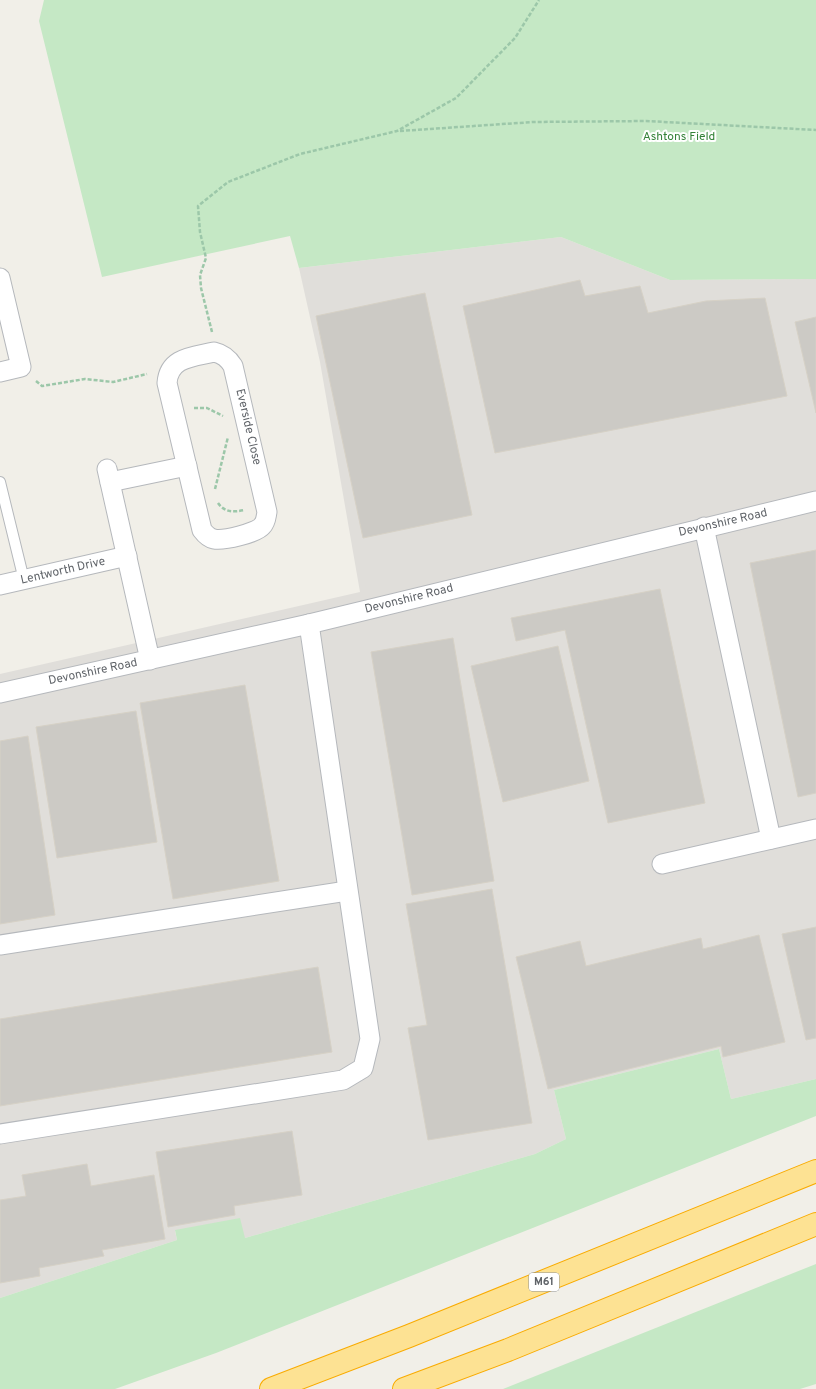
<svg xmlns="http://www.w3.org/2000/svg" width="816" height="1389" font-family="Overpass,sans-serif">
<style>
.industrial{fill:#e0deda}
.green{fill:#c5e8c5}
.building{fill:#cccac5;stroke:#d6d1c6}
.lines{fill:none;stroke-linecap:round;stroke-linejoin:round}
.service-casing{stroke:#b5b8bc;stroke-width:12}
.minor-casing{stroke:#b5b8bc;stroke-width:21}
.motorway-casing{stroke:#f9ab00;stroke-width:24}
.path{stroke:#9cc7a9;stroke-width:2.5;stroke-dasharray:4 2;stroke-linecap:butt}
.service{stroke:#fff;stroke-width:10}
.minor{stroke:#fff;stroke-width:19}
.motorway{stroke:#fde293;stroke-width:22}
.labels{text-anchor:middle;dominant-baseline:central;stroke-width:4;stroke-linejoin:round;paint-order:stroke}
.shield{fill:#fff;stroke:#8f9295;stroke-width:1}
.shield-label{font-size:11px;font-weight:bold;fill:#5f6368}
.park-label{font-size:12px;fill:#348238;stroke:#fff}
.street-label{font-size:12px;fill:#5f6368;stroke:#fff}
</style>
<rect width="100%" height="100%" fill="#f1efe8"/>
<path class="industrial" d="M561 237 670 280 816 279V1079L731 1099 719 1049 554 1090 566 1139 535 1154 245 1238 175 1231 177 1240 0 1298V674L360 592 320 362 299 268Z"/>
<g class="green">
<path d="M44 0H816V279L670 280 561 237 299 268 290 236 102 277 39 21Z"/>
<path d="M719 1049 731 1099 816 1079V1116L216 1353 115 1389H0V1298L177 1240 175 1230 240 1218 245 1238 535 1154 566 1139 554 1090Z"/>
<path d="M816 1264V1384L800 1389H503Z"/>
</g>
<g class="building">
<path d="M580 280 585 296 640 286 648 313 706 301 765 298 787 396 495 453 463 306Z"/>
<path d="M425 293 472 515 363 538 316 316Z"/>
<path d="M816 317V413L795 322Z"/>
<path d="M816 550V793L798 797 750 563Z"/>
<path d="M660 589 705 803 608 823 565 630 516 641 511 618Z"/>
<path d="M453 638 494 881 412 895 371 652Z"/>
<path d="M558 646 589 781 503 802 471 666Z"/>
<path d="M245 685 279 881 173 899 140 703Z"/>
<path d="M136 711 157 842 57 858 36 727Z"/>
<path d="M28 736 55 915 0 924V741Z"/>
<path d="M492 889 532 1123 428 1140 408 1028 427 1025 406 904Z"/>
<path d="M816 927V1038L806 1040 782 934Z"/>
<path d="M759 935 785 1042 723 1057 721 1046 548 1089 516 957 580 941 586 966 701 938 703 949Z"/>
<path d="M318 967 332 1052 0 1106V1019Z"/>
<path d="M292 1131 302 1195 234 1206 235 1215 168 1227 156 1152Z"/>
<path d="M87 1164 91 1186 154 1175 165 1239 102 1250 104 1256 39 1268 40 1276 0 1283V1200L26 1196 22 1175Z"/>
</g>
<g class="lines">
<g class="service-casing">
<path id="service" d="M0 482 24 580"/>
</g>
<g class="minor-casing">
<g id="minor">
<path d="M0 278 21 367 0 372"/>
<path d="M214 352C223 354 228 358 233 366L267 512C266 517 266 522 262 526 257 533 223 541 214 539 209 538 205 534 202 530L167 383C169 357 193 357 214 352Z"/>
<path d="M107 469 150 660"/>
<path d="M110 482 187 466"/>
<path d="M704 527 771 839"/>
<path d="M0 585 127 556"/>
<path d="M0 693 309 624 816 501"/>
<path d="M662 864 816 829"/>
<path d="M0 945 347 891"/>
<path d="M0 1134 343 1080 363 1068 370 1039 309 624"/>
</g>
</g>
<g class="motorway-casing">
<g id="motorway">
<path d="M271 1389 409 1336 816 1171"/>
<path d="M404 1389 508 1350 816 1224"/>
</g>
</g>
<g class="path">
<path d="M400 131 533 122 646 121 816 130"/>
<path d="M212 332 201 288 200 275 206 258 200 232 198 206 228 182 300 154 397 131 456 98 515 38 539 0"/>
<path d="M36 381 42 386 85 379 113 382 147 374"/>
<path d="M194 408H207L223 416"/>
<path d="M215 489 228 437"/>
<path d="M218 503C225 513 234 512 245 510"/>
</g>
<use href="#service" class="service"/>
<use href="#minor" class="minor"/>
<use href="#motorway" class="motorway"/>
</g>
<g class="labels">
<rect class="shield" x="529" y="1273" width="30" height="18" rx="3"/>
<g class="shield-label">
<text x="544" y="1282">M61</text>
</g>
<g class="park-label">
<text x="679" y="137">Ashtons Field</text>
</g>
<g class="street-label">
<text transform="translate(248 427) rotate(77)">Everside Close</text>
<text transform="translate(723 523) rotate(-13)">Devonshire Road</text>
<text transform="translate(63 571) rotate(-13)">Lentworth Drive</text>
<text transform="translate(409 599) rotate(-14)">Devonshire Road</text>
<text transform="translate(93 672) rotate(-12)">Devonshire Road</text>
</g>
</g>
</svg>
